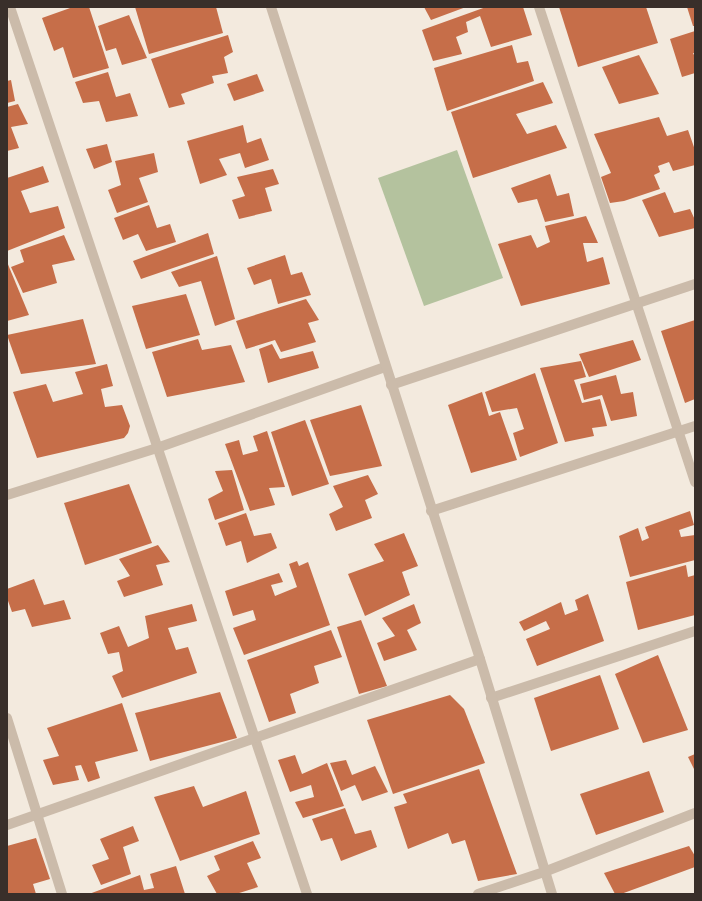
<svg xmlns="http://www.w3.org/2000/svg" width="702" height="901" font-family="Arial,sans-serif">
<style>
.green{fill:#b4c29e}
.building{fill:#c66e49}
.lines{fill:none;stroke-linecap:round;stroke-linejoin:round}
.minor{stroke:#cbbbaa;stroke-width:10}
.tertiary{stroke:#cbbbaa;stroke-width:10}
</style>
<rect width="100%" height="100%" fill="#f3eade"/>
<path class="green" d="M457 150 503 278 424 306 378 178Z"/>
<g class="building">
<path d="M73 7H89L109 68 73 78 63 47 54 51 42 18Z"/>
<path d="M135 7H216L223 33 149 54Z"/>
<path d="M424 7H466L431 20Z"/>
<path d="M486 7H523L532 35 491 47 480 16 466 22 468 32 456 37 462 54 433 61 422 30Z"/>
<path d="M559 7H646L658 43 578 67Z"/>
<path d="M687 7H695V26H693Z"/>
<path d="M129 15 147 58 122 65 116 48 106 51 98 26Z"/>
<path d="M695 31V53H693L695 57V73L682 77 670 39Z"/>
<path d="M228 35 233 52 224 57 228 73 212 76 214 83 181 94 185 104 169 108 151 59Z"/>
<path d="M512 45 517 63 528 61 534 81 447 111 434 68Z"/>
<path d="M639 55 659 94 619 104 602 67Z"/>
<path d="M108 72 116 97 130 93 138 116 106 122 99 101 83 103 75 82Z"/>
<path d="M257 74 264 91 234 101 227 84Z"/>
<path d="M11 80 15 101 7 103V81Z"/>
<path d="M543 82 553 103 516 114 527 134 556 125 567 148 473 178 451 112Z"/>
<path d="M18 104 28 124 11 127 19 148 7 151V107Z"/>
<path d="M659 117 667 136 688 130 695 150V165L673 171 669 162 658 166 660 172 654 175 660 189 624 201 610 203 601 177 611 173 594 134Z"/>
<path d="M243 125 247 143 261 138 269 160 245 168 240 153 219 159 227 175 200 184 187 141Z"/>
<path d="M107 144 112 162 94 169 86 149Z"/>
<path d="M154 153 158 172 139 178 148 202 117 213 108 190 121 185 115 161Z"/>
<path d="M43 166 49 182 21 191 30 213 58 206 65 228 7 251V178Z"/>
<path d="M273 169 279 184 265 188 272 211 239 219 232 200 245 196 237 177Z"/>
<path d="M550 174 557 196 569 193 574 216 545 222 537 199 518 203 511 188Z"/>
<path d="M665 192 674 213 690 209 695 220V228L659 237 642 200Z"/>
<path d="M149 205 157 228 170 224 176 242 146 251 138 234 123 240 114 218Z"/>
<path d="M586 216 598 243H583L587 262 603 257 610 284 521 306 498 244 531 235 537 248 550 242 545 226Z"/>
<path d="M208 233 214 254 141 279 133 261Z"/>
<path d="M64 235 75 260 52 265 57 283 23 293 11 267 24 262 20 250Z"/>
<path d="M285 255 291 275 302 272 311 295 278 304 271 279 254 285 247 268Z"/>
<path d="M217 256 235 319 215 326 201 281 179 287 171 272Z"/>
<path d="M7 262 29 315 7 321Z"/>
<path d="M186 294 200 335 146 349 132 306Z"/>
<path d="M306 299 319 320 308 323 316 342 281 352 275 340 246 349 236 321Z"/>
<path d="M83 319 96 364 21 374 7 335Z"/>
<path d="M695 320V399L685 403 661 331Z"/>
<path d="M198 339 202 350 231 345 245 382 167 397 152 352Z"/>
<path d="M633 340 641 360 589 377 579 354Z"/>
<path d="M272 344 280 359 313 351 319 368 268 383 259 349Z"/>
<path d="M581 361 586 377 574 380 582 403 600 399 607 426 592 428 594 436 565 442 540 368Z"/>
<path d="M107 364 113 386 101 389 105 407 122 405 130 426 128 433 124 438 37 458 13 392 46 384 53 402 83 394 75 372Z"/>
<path d="M535 373 558 443 520 457 513 433 524 429 517 408 492 412 485 392Z"/>
<path d="M616 375 621 394 633 392 637 416 611 421 602 395 584 400 580 384Z"/>
<path d="M482 392 489 416 500 412 517 460 471 473 448 405Z"/>
<path d="M361 405 382 466 330 476 310 420Z"/>
<path d="M305 420 329 484 292 496 271 432Z"/>
<path d="M267 431 285 487 269 488 275 505 250 511 225 444 239 440 243 455 258 451 253 436Z"/>
<path d="M232 470 244 510 215 520 208 499 223 491 215 471Z"/>
<path d="M368 475 378 494 365 500 372 518 336 531 329 514 343 507 333 486Z"/>
<path d="M129 484 152 543 85 565 64 503Z"/>
<path d="M690 511 694 525 679 530 681 537 695 535V560L630 577 619 536 638 528 642 541 649 538 645 527Z"/>
<path d="M246 513 254 536 271 533 277 548 247 563 241 541 226 546 218 523Z"/>
<path d="M404 533 418 566 402 572 410 595 365 616 348 574 384 561 374 544Z"/>
<path d="M158 545 170 562 156 565 163 585 124 597 117 581 130 576 119 559Z"/>
<path d="M297 561 299 566 308 562 330 625 244 655 233 628 256 620 253 610 233 616 225 591 279 573 283 582 271 585 275 596 297 587 289 564Z"/>
<path d="M686 565 688 577 695 575V615L638 630 626 582Z"/>
<path d="M34 579 44 605 64 600 71 619 32 627 25 609 12 612 7 598V589Z"/>
<path d="M588 594 604 641 537 666 526 639 550 629 546 621 524 631 519 622 561 602 565 615 578 610 575 600Z"/>
<path d="M192 604 197 621 168 628 176 650 188 647 197 673 122 698 112 676 123 671 119 652 108 654 100 633 119 626 128 647 149 638 145 616Z"/>
<path d="M414 604 421 623 407 630 417 650 384 661 377 643 395 636 382 618Z"/>
<path d="M361 620 387 686 359 694 337 627Z"/>
<path d="M331 630 342 657 314 666 319 683 290 694 296 713 269 722 247 660Z"/>
<path d="M658 655 688 730 643 743 615 674Z"/>
<path d="M600 675 619 729 551 751 534 698Z"/>
<path d="M220 692 237 738 150 761 135 713Z"/>
<path d="M450 695 464 709 485 763 393 794 367 720Z"/>
<path d="M122 703 138 751 95 762 100 778 88 782 81 765 75 766 79 780 53 785 43 760 59 756 47 728Z"/>
<path d="M695 754V771L688 757Z"/>
<path d="M295 755 302 774 327 763 344 806 303 818 295 802 314 797 311 785 290 792 278 760Z"/>
<path d="M346 760 352 775 375 766 388 792 362 801 355 785 341 791 330 763Z"/>
<path d="M479 769 517 874 478 881 465 840 452 844 448 833 408 849 394 807 407 803 403 794Z"/>
<path d="M649 771 664 812 596 835 580 794Z"/>
<path d="M194 786 203 807 246 791 260 834 180 861 154 797Z"/>
<path d="M345 808 355 834 371 830 377 847 341 861 332 838 321 841 312 819Z"/>
<path d="M133 826 139 841 123 847 131 874 101 885 92 865 109 859 100 839Z"/>
<path d="M36 838 50 879 33 884 36 894H7V846Z"/>
<path d="M253 841 261 858 247 863 258 887 236 894H217L207 876 220 870 214 856Z"/>
<path d="M689 846 695 856V867L621 894H615L604 873Z"/>
<path d="M176 866 185 894H89L140 875 144 890 154 888 150 874Z"/>
</g>
<g class="lines">
<g class="minor">
<path d="M10 7 307 894"/>
<path d="M539 7 695 482"/>
<path d="M391 385 695 284"/>
<path d="M7 495 157 448 385 367"/>
<path d="M431 511 695 426"/>
<path d="M491 698 695 631"/>
<path d="M7 718 62 894"/>
<path d="M7 825 480 659"/>
<path d="M478 894 544 872 695 813"/>
</g>
<path class="tertiary" d="M271 7 480 659 552 894"/>
</g>
<rect width="702" height="901" fill="none" stroke="#392f2a" stroke-width="16"/>
</svg>
